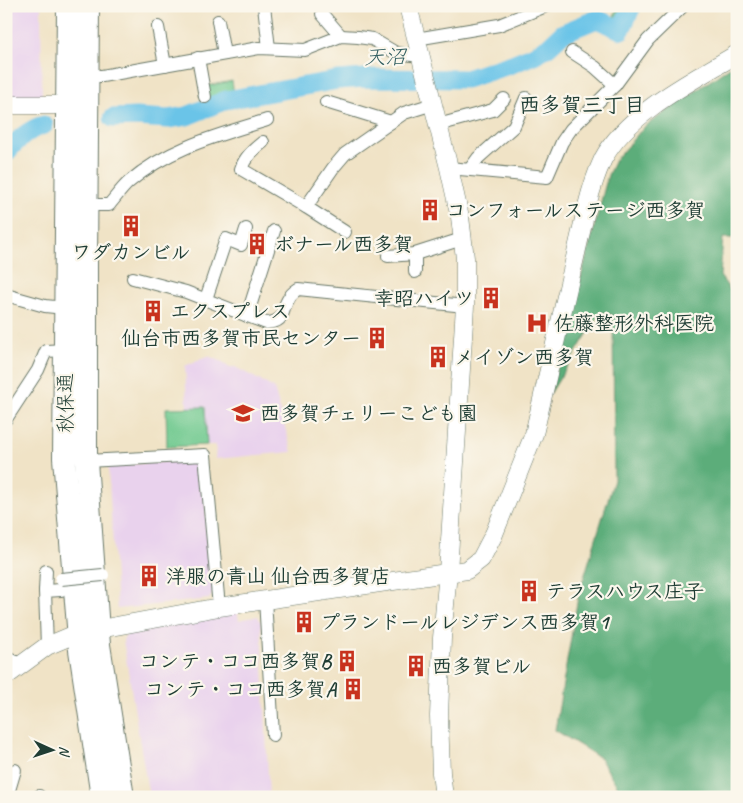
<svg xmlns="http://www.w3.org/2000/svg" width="743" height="803" font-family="Caveat,'Klee One',sans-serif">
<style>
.built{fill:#e9d2ed}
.green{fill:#70c98f;stroke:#488362}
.forest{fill:#5cad7a;stroke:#3e7557}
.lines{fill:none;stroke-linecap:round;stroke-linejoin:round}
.river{stroke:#6bc4e8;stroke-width:19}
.street-casing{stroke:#687767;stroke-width:14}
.secondary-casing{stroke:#687767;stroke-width:19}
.highway-casing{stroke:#687767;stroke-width:24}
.street{stroke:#fff;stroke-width:12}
.secondary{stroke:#fff;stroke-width:18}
.highway{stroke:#fff;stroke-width:22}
.street-bridge-casing{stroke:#687767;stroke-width:14;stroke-linecap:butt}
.street-bridge{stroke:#fff;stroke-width:12}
.labels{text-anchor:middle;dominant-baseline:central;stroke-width:4.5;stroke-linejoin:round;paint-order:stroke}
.poi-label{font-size:20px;font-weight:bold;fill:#1f3d34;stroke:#fbf7ec;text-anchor:start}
.street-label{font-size:20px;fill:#1f3d34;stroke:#fbf7ec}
.water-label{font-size:21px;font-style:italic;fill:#325f61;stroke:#fbf7ec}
.neighbourhood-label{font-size:21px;font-weight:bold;fill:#1f3d34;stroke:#fbf7ec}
</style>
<rect width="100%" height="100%" fill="#fbf7ec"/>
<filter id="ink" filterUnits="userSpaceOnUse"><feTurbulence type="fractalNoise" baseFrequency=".02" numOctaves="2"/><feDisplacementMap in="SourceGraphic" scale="10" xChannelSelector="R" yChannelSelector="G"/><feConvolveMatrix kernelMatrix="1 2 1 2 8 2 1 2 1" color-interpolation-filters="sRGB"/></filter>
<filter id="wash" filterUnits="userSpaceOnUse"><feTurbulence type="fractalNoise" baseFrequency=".0096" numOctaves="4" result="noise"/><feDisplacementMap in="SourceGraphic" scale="20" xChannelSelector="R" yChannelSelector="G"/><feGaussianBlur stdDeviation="1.12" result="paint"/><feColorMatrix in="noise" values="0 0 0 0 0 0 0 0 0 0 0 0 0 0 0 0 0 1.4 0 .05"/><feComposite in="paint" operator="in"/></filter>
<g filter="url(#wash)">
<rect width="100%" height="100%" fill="#f0e3c6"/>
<g class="built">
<path d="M6 6H41L42 99H6Z"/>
<path d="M208 356 223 362 228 367H235L274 388 292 452 215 459 216 445H207L205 407H187L185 366Z"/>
<path d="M195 460 202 466 214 592 209 599 117 609 108 466Z"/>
<path d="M237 609 239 620 258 616 261 623 269 797H149L123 640 128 632Z"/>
</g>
<g class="green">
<path d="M232 81 234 94 209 100 206 86Z"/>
<path d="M205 407 207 445 167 447 166 408Z"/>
</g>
<g class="forest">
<path d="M618 6H628L620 25 612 21Z"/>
<path d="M737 62V238H723L720 276 737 299V797H624L600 758 555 730 578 597 614 480 613 315 601 312 550 394 608 175 615 160 644 127Z"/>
</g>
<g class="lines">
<g class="river">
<path d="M113 118 136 117 168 119 187 116 226 100 338 80 365 78 466 79 512 64 534 55 548 47 563 33 597 19 621 30 632 6"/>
<path d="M6 153C15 142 30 128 44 125"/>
</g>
</g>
</g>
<g filter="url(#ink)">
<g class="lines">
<g class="street-casing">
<g id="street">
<path d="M264 6 269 48"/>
<path d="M322 14 341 36"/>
<path d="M218 21 224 54"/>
<path d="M158 27 165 65"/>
<path d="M416 39 499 25 546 6"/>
<path d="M572 52 595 67 615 85"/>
<path d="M198 58 205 97"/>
<path d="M87 76H102L259 48 305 50 341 36 358 37 372 39 396 53 420 56"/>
<path d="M326 102 391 122"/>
<path d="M438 125 493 110 504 99"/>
<path d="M263 142C253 150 245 157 241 169L306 207 333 168 345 154 404 113 433 104"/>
<path d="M449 168 547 177 562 142 571 129 615 85 648 40 683 6"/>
<path d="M470 169 478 158 514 126 526 98"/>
<path d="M86 205H109C115 198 122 188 129 182 168 148 219 135 267 120"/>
<path d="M306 207 345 232"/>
<path d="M388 256 415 254 462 239"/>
<path d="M415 272V254"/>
<path d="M133 278 186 292 266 323C287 322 280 311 289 298 291 294 295 291 298 289L465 306"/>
<path d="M6 295 45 306 65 308"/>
<path d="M206 299 226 239 241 245 246 229"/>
<path d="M247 316 274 231"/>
<path d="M6 419 38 370 46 351 65 350"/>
<path d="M86 461 205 455 219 607"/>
<path d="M45 591 46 571"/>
<path d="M265 599 273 735"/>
<path d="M47 646 45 591 61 590"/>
<path d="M6 656 20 665"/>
<path d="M7 797 15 770"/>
<path d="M39 797V796"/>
</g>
</g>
<g class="secondary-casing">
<g id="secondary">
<path d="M408 6 449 168 460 217 465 258V306L448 572 442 638 439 716 441 773 444 797"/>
<path d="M6 105H66"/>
<path d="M6 676 47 646 78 633 219 607 467 570 481 559 494 534 534 434 587 206C591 190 596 174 603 159 627 113 694 80 737 54"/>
</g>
</g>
<g class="highway-casing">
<g id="highway">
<path d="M68 6 64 458 80 650 102 797"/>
<path d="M88 6 86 262V461L99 645 123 797"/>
</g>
</g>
<use href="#street" class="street"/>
<use href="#secondary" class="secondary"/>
<use href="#highway" class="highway"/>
<g class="street-bridge-casing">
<path id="street-bridge" d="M61 579 103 575"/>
</g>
<use href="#street-bridge" class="street-bridge"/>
</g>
</g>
<defs>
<g id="building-bare" transform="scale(1.725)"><path d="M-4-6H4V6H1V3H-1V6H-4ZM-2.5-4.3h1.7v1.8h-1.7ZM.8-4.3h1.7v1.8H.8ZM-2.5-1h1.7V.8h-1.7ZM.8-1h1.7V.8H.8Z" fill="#c8321e" stroke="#fbf7ec" stroke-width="2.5" paint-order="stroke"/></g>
<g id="hospital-bare" transform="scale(1.725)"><path d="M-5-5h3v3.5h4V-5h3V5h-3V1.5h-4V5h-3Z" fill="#c8321e" stroke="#fbf7ec" stroke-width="2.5" paint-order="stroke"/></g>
<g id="school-bare" transform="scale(1.725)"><path d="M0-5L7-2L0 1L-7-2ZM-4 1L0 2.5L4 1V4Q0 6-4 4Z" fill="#c8321e" stroke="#fbf7ec" stroke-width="2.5" paint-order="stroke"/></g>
</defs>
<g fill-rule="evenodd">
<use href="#building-bare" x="430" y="210"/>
<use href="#building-bare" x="131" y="226"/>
<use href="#building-bare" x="257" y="244"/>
<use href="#building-bare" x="491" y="298"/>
<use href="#building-bare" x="153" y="311"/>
<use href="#hospital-bare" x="537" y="323"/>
<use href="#building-bare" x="377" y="338"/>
<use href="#building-bare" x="438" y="357"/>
<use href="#school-bare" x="243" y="413"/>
<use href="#building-bare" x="149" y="576"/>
<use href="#building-bare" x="529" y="591"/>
<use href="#building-bare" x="304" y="622"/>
<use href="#building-bare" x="347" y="661"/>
<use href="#building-bare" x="416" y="666"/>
<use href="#building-bare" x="353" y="689"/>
</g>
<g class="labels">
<g class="poi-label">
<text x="446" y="210">コンフォールステージ西多賀</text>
<text x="274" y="244">ボナール西多賀</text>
<text x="131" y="252" text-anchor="middle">ワダカンビル</text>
<text x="474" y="298" text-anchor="end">幸昭ハイツ</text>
<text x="170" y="311">エクスプレス</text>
<text x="554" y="323">佐藤整形外科医院</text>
<text x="361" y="338" text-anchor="end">仙台市西多賀市民センター</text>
<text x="454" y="357">メイゾン西多賀</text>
<text x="260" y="413">西多賀チェリーこども園</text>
<text x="166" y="576">洋服の青山 仙台西多賀店</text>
<text x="546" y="591">テラスハウス庄子</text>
<text x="320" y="622">プランドールレジデンス西多賀1</text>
<text x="331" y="661" text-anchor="end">コンテ・ココ西多賀B</text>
<text x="432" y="666">西多賀ビル</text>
<text x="336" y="689" text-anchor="end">コンテ・ココ西多賀A</text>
</g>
<g class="street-label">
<text transform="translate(65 403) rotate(-90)">秋保通</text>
</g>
<g class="water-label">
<text transform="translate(385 57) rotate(-1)">天沼</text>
</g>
<g class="neighbourhood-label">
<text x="582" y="105">西多賀三丁目</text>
</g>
</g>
<rect width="743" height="803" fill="none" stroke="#fbf7ec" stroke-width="25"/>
<g transform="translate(52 750) rotate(93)" stroke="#fbf7ec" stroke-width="4" paint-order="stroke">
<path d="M0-4L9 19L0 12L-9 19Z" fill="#1f3d34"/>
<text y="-8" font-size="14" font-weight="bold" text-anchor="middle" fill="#1f3d34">N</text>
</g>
</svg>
